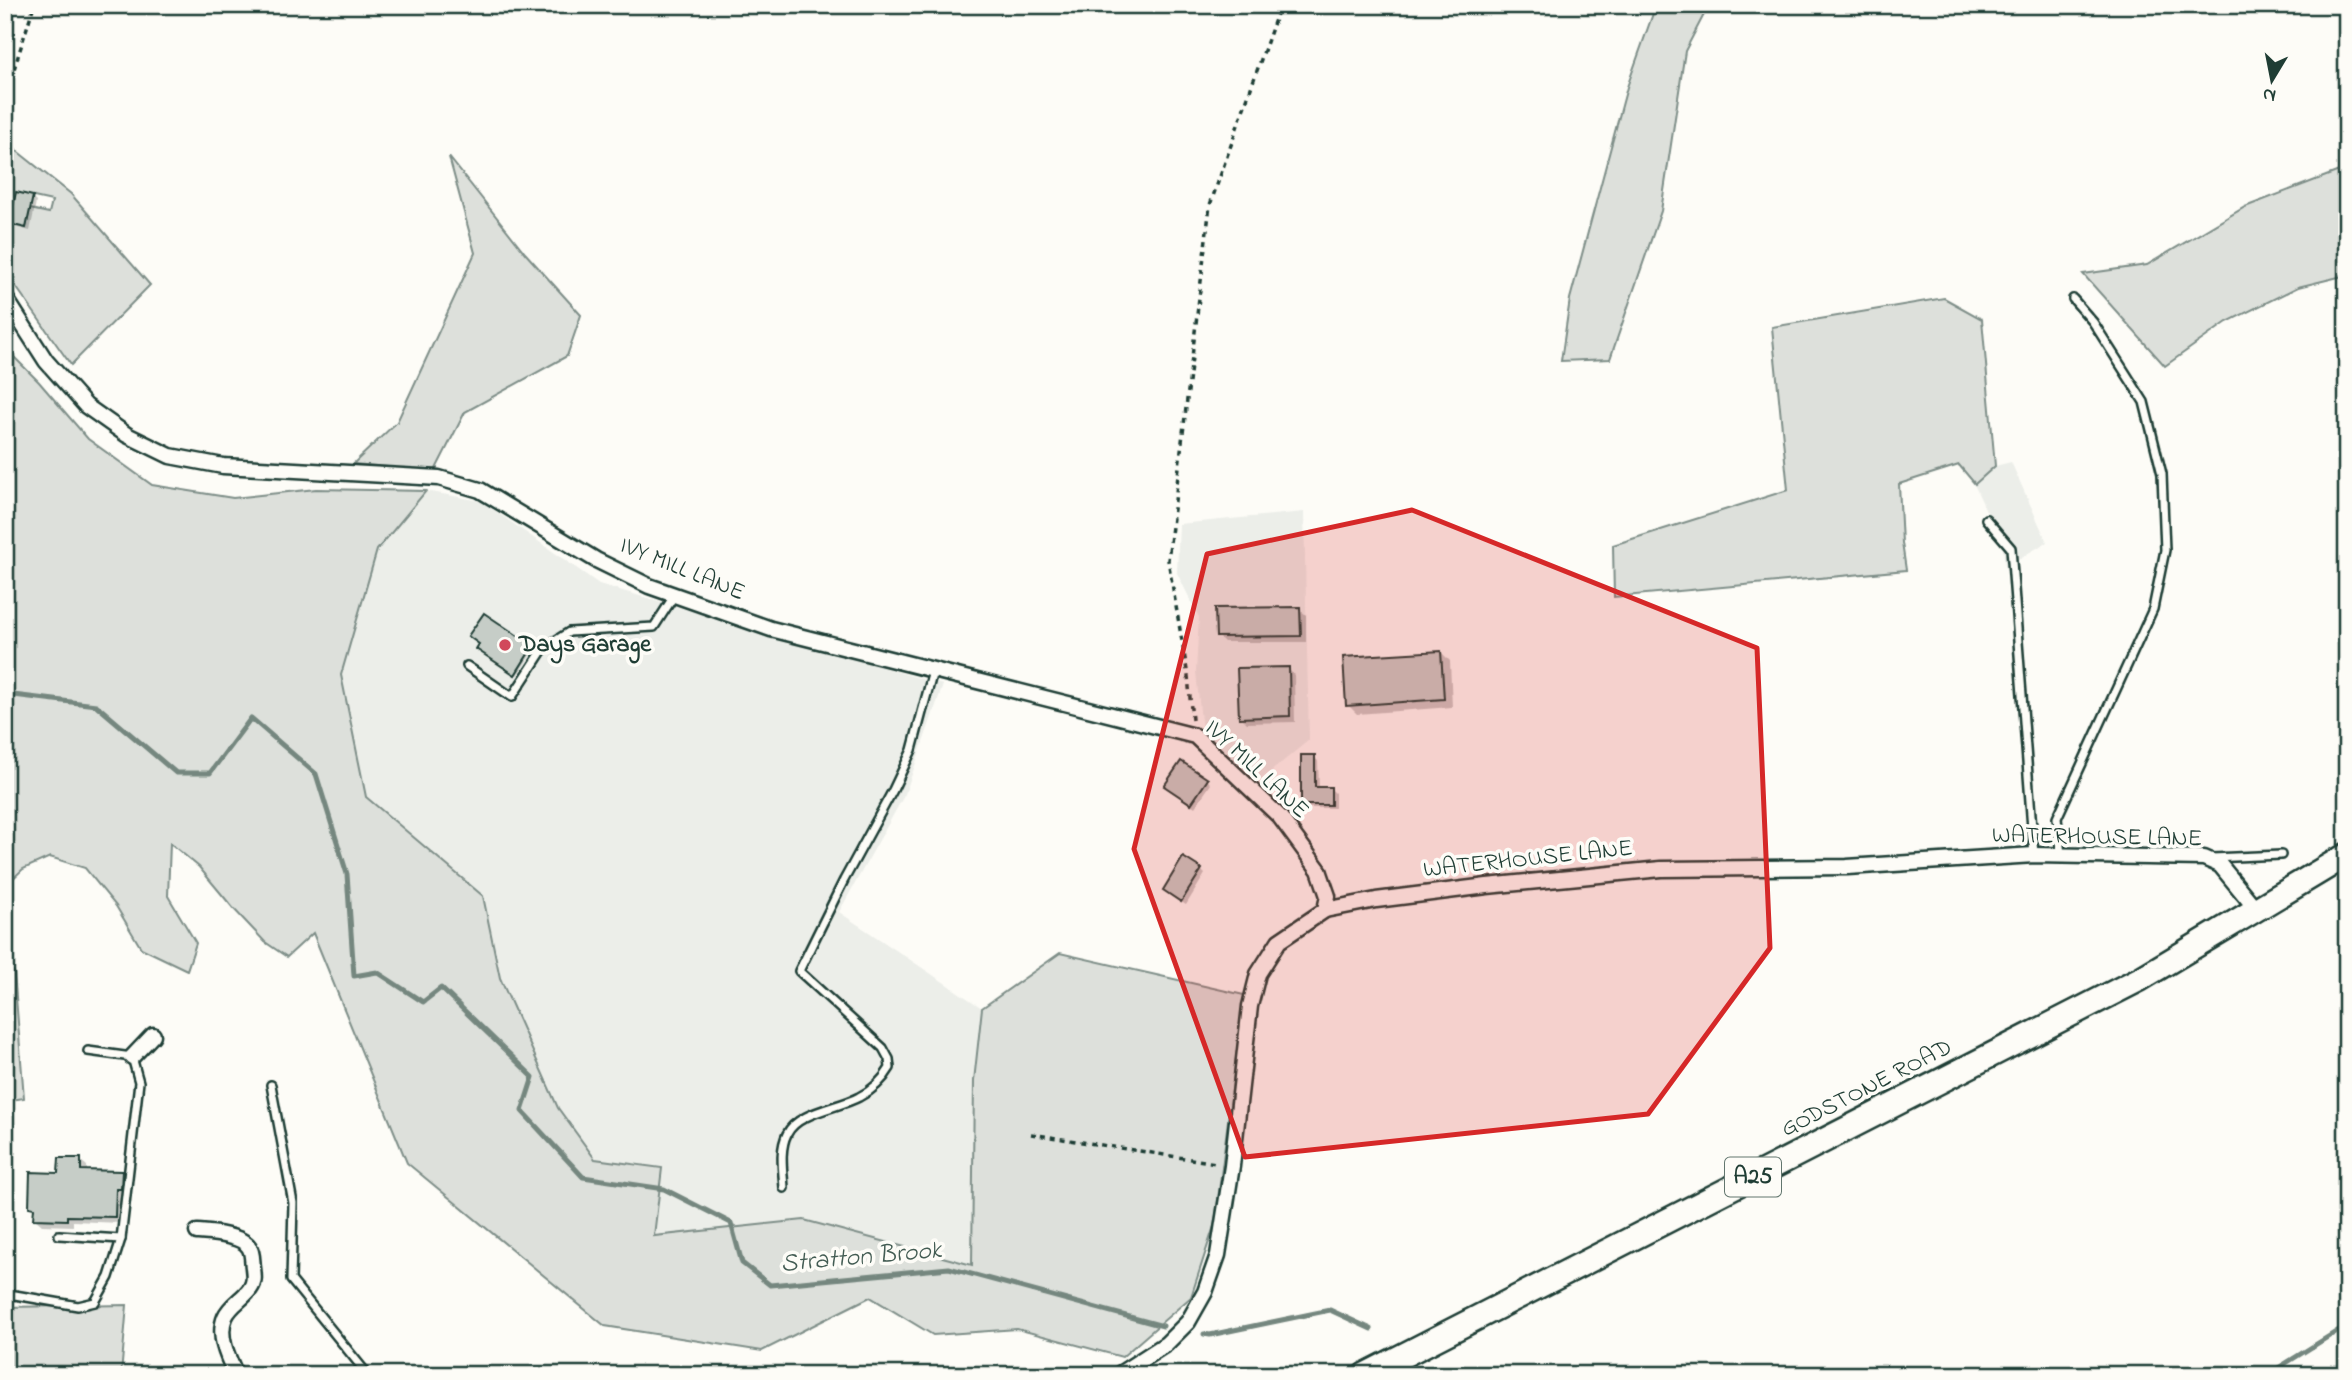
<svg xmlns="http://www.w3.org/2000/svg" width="2352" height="1380" font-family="'Indie Flower',sans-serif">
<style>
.built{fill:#eceee9}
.green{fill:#dde0db;stroke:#7e8e88;stroke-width:2;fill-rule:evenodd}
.shadow{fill:#0003}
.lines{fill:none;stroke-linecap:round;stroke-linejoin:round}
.stream{stroke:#75877f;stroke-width:5}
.building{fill:#c6cdc7;stroke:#1f3d34;stroke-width:2}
.service-casing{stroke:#1f3d34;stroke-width:12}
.minor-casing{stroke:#1f3d34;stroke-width:19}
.primary-casing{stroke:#1f3d34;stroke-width:28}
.path{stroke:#1f3d34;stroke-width:3.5;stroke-dasharray:5 5;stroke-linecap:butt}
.service{stroke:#fdfcf7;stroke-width:7}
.minor{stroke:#fdfcf7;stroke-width:14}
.primary{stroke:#fdfcf7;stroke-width:23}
.marked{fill:#d62828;fill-opacity:0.2;stroke:#d62828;stroke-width:5;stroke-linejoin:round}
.poi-dot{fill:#d1495b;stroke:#fdfcf7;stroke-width:2.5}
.labels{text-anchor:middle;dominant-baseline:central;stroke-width:7;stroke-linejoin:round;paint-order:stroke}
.shield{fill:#fdfcf7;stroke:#62766e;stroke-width:2}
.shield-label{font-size:23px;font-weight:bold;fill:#1f3d34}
.street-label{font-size:24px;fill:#1f3d34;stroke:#fdfcf7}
.poi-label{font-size:24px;font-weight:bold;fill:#1f3d34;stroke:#fdfcf7;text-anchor:start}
.water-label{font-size:26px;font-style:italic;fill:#435c53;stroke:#fdfcf7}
</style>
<rect width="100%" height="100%" fill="#fdfcf7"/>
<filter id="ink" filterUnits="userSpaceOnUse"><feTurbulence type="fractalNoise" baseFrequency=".0143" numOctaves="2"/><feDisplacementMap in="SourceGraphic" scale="14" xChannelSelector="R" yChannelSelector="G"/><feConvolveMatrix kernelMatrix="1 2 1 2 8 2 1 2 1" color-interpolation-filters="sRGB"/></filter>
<g filter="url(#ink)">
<g class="built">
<path d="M2011 462 2047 542 2005 567 2003 548 1973 482 1995 466Z"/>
<path d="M426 491 481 501 599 584 943 685 905 794 839 912 982 1008 974 1081 972 1265 804 1220 654 1236 558 1108 500 978 483 896 366 797 340 675 377 549Z"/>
<path d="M1304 512 1309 740 1258 782 1202 731 1196 672 1199 617 1177 573 1179 524Z"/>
</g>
<g class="green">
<path d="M1656 5H1709L1685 51 1661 211 1610 359 1561 361 1570 299 1627 87Z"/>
<path d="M7 143 71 194 150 285 71 365 5 271ZM16 193 52 201 49 213 30 209 26 227 9 224Z"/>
<path d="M449 157 525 253 581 315 567 356 465 412 435 471 353 464 397 422 475 253Z"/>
<path d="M2347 168V275L2298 287 2227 322 2165 366 2083 274 2147 265 2245 207Z"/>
<path d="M1944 298 1982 319 1995 466 1975 484 1959 465 1899 484 1902 543 1906 570 1614 597 1613 545 1788 490 1772 327Z"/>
<path d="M5 348 39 382 88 439 152 485 233 498 316 489 426 491 377 550 341 675 366 797 483 896 500 978 558 1108 595 1159 662 1168 654 1236 804 1220 972 1265 974 1081 982 1008 1060 953 1244 995 1215 1223 1191 1297 1122 1357 1017 1329 933 1335 870 1297 762 1351 605 1326 407 1163 313 933 287 957 265 942 233 908 199 867 170 843 168 896 196 943 187 970 141 948 116 906 85 868 50 857 23 869 5 886Z"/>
<path d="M5 960 14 972 24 1098 5 1101Z"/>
<path d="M127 1305 121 1375H5V1307Z"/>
</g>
<g class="shadow">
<path d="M32 198 36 202 30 231 15 227 11 223Z"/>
<path d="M1299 609 1306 615V642H1224L1218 636Z"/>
<path d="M484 616 534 649 517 675 479 650Z"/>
<path d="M1441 652 1450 661 1452 707 1357 714 1348 705Z"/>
<path d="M1288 669 1294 675 1295 722 1247 723 1241 717Z"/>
<path d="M1314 757 1318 761 1319 789H1331L1335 793V808H1307L1303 804Z"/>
<path d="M1207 780 1211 784 1195 807 1166 786Z"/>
<path d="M1201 870 1205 874 1186 905 1169 894Z"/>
<path d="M80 1160 87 1166V1172L122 1173 128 1179 127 1195 122 1194 121 1223 73 1221V1226L42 1225 35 1219V1211L31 1207 60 1175Z"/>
</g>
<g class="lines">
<g class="stream">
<path d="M5 694 96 705 176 773H210L251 718 316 774 347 874 354 976 377 972 423 1002 441 988 533 1077 522 1111 583 1177 664 1189 731 1223 742 1263 770 1285 949 1268 1163 1326"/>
<path d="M1204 1334 1210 1335 1330 1310 1371 1329"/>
<path d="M2267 1375 2347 1325"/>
</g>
</g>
<g class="building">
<path d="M16 192 33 196 26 228 9 224Z"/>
<path d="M1300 607 1301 636 1216 637 1215 608Z"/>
<path d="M484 613 533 646 515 675 476 649 479 644 468 636Z"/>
<path d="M1441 651 1444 699 1346 706 1343 657Z"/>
<path d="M1289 667 1290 716 1239 718 1237 668Z"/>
<path d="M1301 755H1315V787H1331V805H1301Z"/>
<path d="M1181 761 1208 779 1191 804 1164 786Z"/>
<path d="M1183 857 1202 869 1181 902 1163 890Z"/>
<path d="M59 1158H81V1170L122 1171 121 1189H116L115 1217 67 1216V1220L33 1219 34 1208 29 1207 30 1172 58 1173Z"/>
</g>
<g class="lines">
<g class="service-casing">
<g id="service">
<path d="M1986 519 2011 548 2034 855"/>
<path d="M467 666 512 697 544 648 569 632 654 627 674 596"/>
<path d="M2061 855 2057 818 2153 609 2165 550 2162 474 2144 402 2093 322 2073 299"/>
<path d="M2212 858 2281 855"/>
<path d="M271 1085 293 1203 291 1280 368 1375"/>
<path d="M784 1188C783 1171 779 1150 787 1134 797 1112 839 1108 859 1097 871 1091 883 1080 890 1068L889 1059 883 1048 799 971 844 880 893 790 912 750 933 671"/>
<path d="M59 1235 121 1239"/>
<path d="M5 1297 15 1295 78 1306 95 1302 109 1277 121 1239 139 1082 132 1057 88 1051"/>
</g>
</g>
<g class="minor-casing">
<g id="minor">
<path d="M5 297 46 361 86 406 127 435 170 456 223 466 439 478 480 490 596 560 649 586 771 629 1195 736 1280 817 1319 870 1328 896 1325 910"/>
<path d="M132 1057 153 1035"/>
<path d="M197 1232C210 1233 241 1235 249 1247 253 1253 252 1261 253 1268 254 1276 255 1282 250 1289 243 1299 230 1305 225 1317 217 1336 228 1358 236 1375"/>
<path d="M1118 1375 1166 1344 1188 1322 1205 1292 1218 1255 1232 1166 1250 1006 1258 974 1279 941 1325 910 1376 900 1487 886 1661 869 1847 867 2034 855 2204 858 2220 865 2256 909"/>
</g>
</g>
<g class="primary-casing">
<path id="primary" d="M1365 1375 2140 979 2347 855"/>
</g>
<g class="path">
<path d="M5 98 34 5"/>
<path d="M1192 720 1188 676 1168 560 1210 205 1280 5"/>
<path d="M1031 1134 1216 1163"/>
</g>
<use href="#service" class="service"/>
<use href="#minor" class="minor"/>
<use href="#primary" class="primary"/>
</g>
</g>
<path class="marked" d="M1412 510 1757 648 1770 948 1648 1114 1245 1157 1134 849 1207 554Z"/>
<circle class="poi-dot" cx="505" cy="645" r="7"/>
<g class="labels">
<rect class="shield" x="1725" y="1157.5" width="56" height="39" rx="5"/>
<g class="shield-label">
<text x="1753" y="1177">A25</text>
</g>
<g class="street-label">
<text transform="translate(682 570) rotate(22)">IVY MILL LANE</text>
<text transform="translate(1256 770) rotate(43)">IVY MILL LANE</text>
<text transform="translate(2097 838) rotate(1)">WATERHOUSE LANE</text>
<text transform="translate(1528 860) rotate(-6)">WATERHOUSE LANE</text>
<text transform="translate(1867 1089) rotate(-27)">GODSTONE ROAD</text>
</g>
<g class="poi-label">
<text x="519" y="645">Days Garage</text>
</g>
<g class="water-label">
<text transform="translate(861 1258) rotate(-5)">Stratton Brook</text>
</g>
</g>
<rect width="2352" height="1380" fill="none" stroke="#fdfcf7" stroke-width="28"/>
<rect x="14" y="14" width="2324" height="1352" fill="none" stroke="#1f3d34" stroke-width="2.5" filter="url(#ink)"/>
<g transform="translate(2272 80) rotate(190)" stroke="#fdfcf7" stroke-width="5" paint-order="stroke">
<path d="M0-5L12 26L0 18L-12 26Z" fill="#1f3d34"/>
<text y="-10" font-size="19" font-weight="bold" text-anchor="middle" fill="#1f3d34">N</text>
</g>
</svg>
